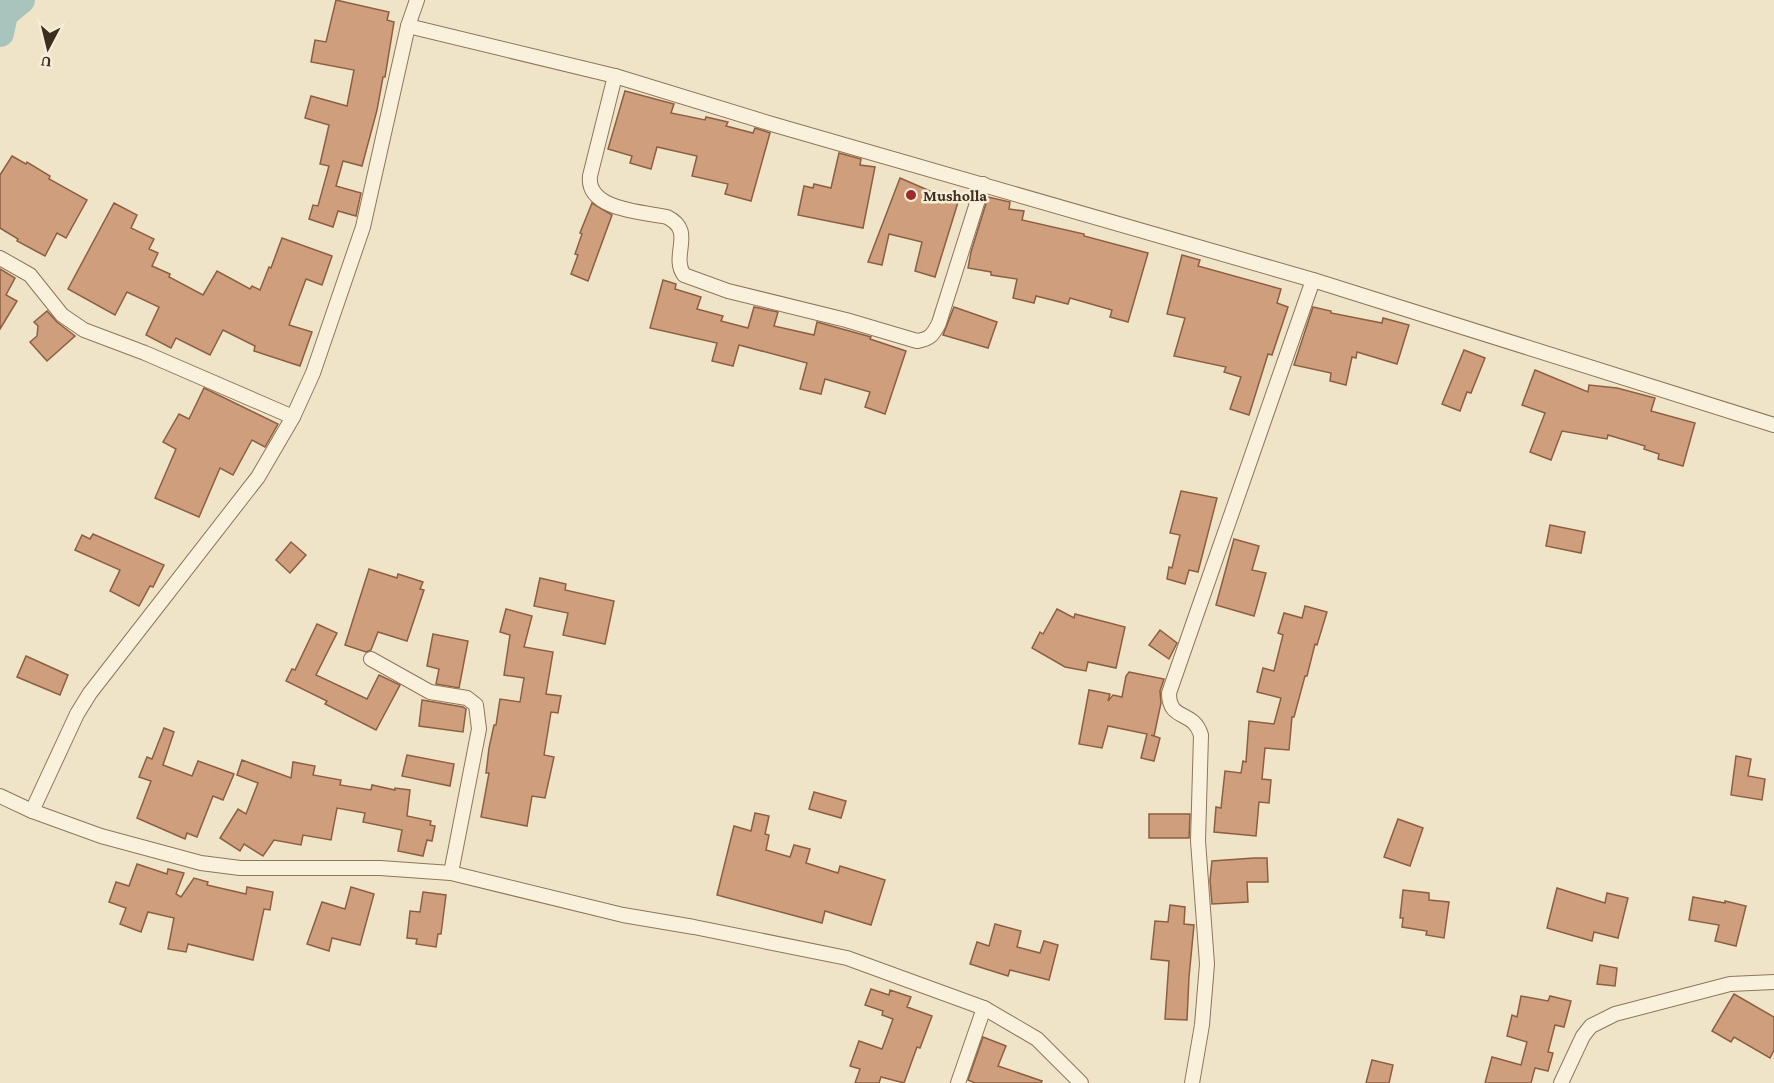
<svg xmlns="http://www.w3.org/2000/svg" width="1774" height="1083" font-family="'Crimson Pro',serif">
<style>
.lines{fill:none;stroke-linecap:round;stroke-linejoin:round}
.river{stroke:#a9c4bc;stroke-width:28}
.building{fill:#cf9f7d;stroke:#8d5f41;stroke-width:1.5}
.minor-casing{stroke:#8d765c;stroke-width:16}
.minor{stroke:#faf1dc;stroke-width:14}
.poi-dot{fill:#9e2a2b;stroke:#f7eed8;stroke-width:2}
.labels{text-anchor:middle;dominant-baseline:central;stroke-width:5;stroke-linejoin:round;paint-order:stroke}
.poi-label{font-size:16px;font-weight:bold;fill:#3d2e20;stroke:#f7eed8;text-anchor:start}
</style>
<rect width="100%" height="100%" fill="#f0e4c8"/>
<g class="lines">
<path class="river" d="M0 33 4 14 21 0"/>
</g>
<g class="building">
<path d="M336 0 389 12 387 20 394 22 385 77H383L377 110 362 166 343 161 336 186 361 193 356 216 338 211 333 227 309 219 313 205 318 206 329 166 320 164 329 125 305 118 311 96 347 106 354 70 311 62 315 40 326 42Z"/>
<path d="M625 91 674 104 671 113 705 120 706 117 728 122 726 126 753 133 755 128 770 133 751 201 725 194 728 184 692 176 697 156 657 147 651 169 630 163 632 156 608 149Z"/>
<path d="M839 153 861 159 860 165 875 167 863 228 798 215 804 186 813 188 814 184 831 188Z"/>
<path d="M12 156 26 164 27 162 50 176 49 179 87 200 66 238 57 233 45 256 17 241 18 239 0 228V175Z"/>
<path d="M900 178 930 191 959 199 935 277 915 271 922 242 889 234 882 265 868 262Z"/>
<path d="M988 197 1010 202 1009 209 1024 211 1022 220 1084 234V236L1148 253 1128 322 1110 317 1112 310 1070 298 1068 304 1036 296 1034 303 1013 298 1017 279 991 275V272L968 268 971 252Z"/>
<path d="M114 203 137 215 131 228 154 239 149 249 158 253 152 266 170 274 169 277 203 295 217 271 250 289 252 286 260 290 269 267 271 268 282 238 332 256 322 285 306 279 289 325 312 332 300 366 254 351 255 346 223 330 210 355 176 338 171 348 146 335 159 307 127 292 115 315 68 289Z"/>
<path d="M592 203 612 215 588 281 571 274 578 255 575 254 582 234 580 233Z"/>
<path d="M1182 255 1200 260 1198 266 1281 289 1277 303 1288 307 1272 355 1268 354 1249 415 1230 409 1241 377 1224 372 1226 367 1174 356 1185 318 1167 314Z"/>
<path d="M0 269 15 278 6 295 17 301 0 329Z"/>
<path d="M663 280 676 284 675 289 701 297 697 309 723 316 721 321 748 328 754 307 778 312 774 326 814 335 817 322 871 337 870 339 906 351 885 414 865 407 870 392 825 379 821 394 800 389 807 363 739 345 733 366 712 361 717 343 650 328Z"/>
<path d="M954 307 997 322 988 348 943 335Z"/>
<path d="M1313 307 1331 311V313L1382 323 1383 318 1409 325 1397 364 1357 352 1356 358 1352 357 1346 385 1330 381 1331 373 1294 365Z"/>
<path d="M47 311 57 322 75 336 47 361 30 342 37 336 38 326 34 322Z"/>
<path d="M1464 350 1485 358 1471 393 1467 392 1460 411 1442 404Z"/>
<path d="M1535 370 1588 392 1589 385 1617 388 1655 398 1651 411 1695 423 1683 466 1658 459 1659 454 1644 449 1645 446 1608 435 1607 439 1562 431 1551 460 1530 452 1545 413 1522 405Z"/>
<path d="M204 388 278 424 265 447 252 440 233 475 220 468 199 517 155 498 176 449 163 442 179 414 189 419Z"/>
<path d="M1181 491 1217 498 1198 572 1189 570 1185 584 1167 579 1169 567 1172 568 1180 535 1170 533Z"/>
<path d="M1550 525 1585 532 1581 553 1546 546Z"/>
<path d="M93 534 164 565 153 587 150 586 139 606 110 591 120 570 75 550 82 535 90 539Z"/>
<path d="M1234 539 1259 546 1252 570 1266 573 1254 616 1216 605Z"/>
<path d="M291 542 306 555 290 573 276 560Z"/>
<path d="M369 569 397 578 398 574 423 582 420 589 424 590 407 641 378 632 371 650 366 652 345 645Z"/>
<path d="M540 578 566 584 565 590 614 601 605 644 563 635 568 613 534 606Z"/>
<path d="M1305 606 1327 612 1317 645 1315 644 1307 676H1305L1294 717H1292L1289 750 1265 748 1262 779 1271 780 1269 803 1259 802 1256 836 1214 832 1216 807 1221 808 1225 771 1241 773 1243 761 1246 762 1249 721 1274 724 1281 698 1257 692 1263 668 1274 671 1283 635 1278 633 1284 613 1302 618Z"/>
<path d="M506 609 532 616 524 647 553 652 546 694 561 696 558 713 551 712 544 755 554 757 545 798 532 796 527 826 481 817 489 773H486L489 748 494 725H496L500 699 520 702 524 678 504 675 510 635 500 632Z"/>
<path d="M1057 609 1074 618 1075 614 1125 627 1116 668 1088 662 1086 671 1065 667 1032 648 1040 632 1043 634Z"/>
<path d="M317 624 337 633 316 675 367 699 379 675 400 685 376 730 325 704 327 701 286 681 292 669 295 670Z"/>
<path d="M1160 630 1177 643 1169 659 1149 645Z"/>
<path d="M433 634 468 641 459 688 436 684 439 669 427 666Z"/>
<path d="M26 656 68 675 60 695 17 677Z"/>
<path d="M1129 672 1164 679 1160 691 1161 703 1154 736 1151 735 1160 738 1154 761 1141 758 1147 734 1108 726 1102 748 1079 744 1089 690 1110 694 1108 701 1113 695 1122 697 1126 676Z"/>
<path d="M422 700 463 707 466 709 463 732 419 726Z"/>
<path d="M164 728 174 732 163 765 192 776 198 761 234 774 223 800 213 796 197 837 187 833 185 839 137 818 151 781 139 777 147 757 152 759Z"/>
<path d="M407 755 454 764 450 786 402 776Z"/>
<path d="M1736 756 1751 759 1748 776 1765 779 1762 800 1731 795Z"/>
<path d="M242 760 291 778 293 762 315 766 313 775 341 780 340 785 371 790 372 785 395 790V788L410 790 407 816 431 821 430 825 435 826 432 841 427 840 423 856 398 851 402 830 363 822 365 813 337 808 331 840 303 835 301 845 274 840 263 856 244 844 240 851 220 838 238 809 246 814 258 783 237 775Z"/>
<path d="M814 792 846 801 841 818 809 809Z"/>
<path d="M755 813 769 816 765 834 769 835 766 850 790 857 794 845 810 849 806 863 838 873 840 866 885 880 871 925 825 911 822 923 717 895 734 826 751 831Z"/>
<path d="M1149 814H1190L1189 838H1149Z"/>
<path d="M1398 819 1423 828 1410 866 1384 857Z"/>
<path d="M1254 858H1267L1268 882H1247L1248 902 1212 904 1210 880 1212 861Z"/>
<path d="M137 864 167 874 168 869 184 873 176 894 181 897 194 878 208 882 207 885 246 894 247 887 273 892 270 910 264 909 253 960 188 944 186 952 168 949 174 918 148 912 141 932 120 924 126 908 109 902 116 882 129 886Z"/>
<path d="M351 887 374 894 360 945 332 938 329 951 307 944 322 902 345 909Z"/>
<path d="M1557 888 1605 903 1607 893 1628 898 1618 938 1594 932 1592 941 1547 928Z"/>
<path d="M1403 890 1429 893V900L1449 902 1444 938 1426 935 1427 931 1402 927 1403 918H1400Z"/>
<path d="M423 892 446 895 441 934H438L436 947 416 944 417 939 407 938 410 911 420 912Z"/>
<path d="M1693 897 1725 903V901L1746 906 1736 946 1715 941 1719 925 1689 920Z"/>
<path d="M1170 905 1185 907 1184 924 1194 925 1189 977 1187 1020 1165 1019 1169 961 1151 959 1155 921 1168 922Z"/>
<path d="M995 924 1021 931 1017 947 1040 953 1044 941 1058 945 1049 980 1010 970 1008 976 970 964 977 942 989 946Z"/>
<path d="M1600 965 1617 968 1615 986 1597 984Z"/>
<path d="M871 989 889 995 890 990 911 997 907 1007 932 1016 920 1048 917 1047 904 1083 881 1077 879 1083H855L860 1069 850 1066 859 1041 882 1049 893 1019 882 1015 883 1011 865 1005Z"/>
<path d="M1734 994 1774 1017V1050L1770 1058 1734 1037 1731 1042 1712 1031Z"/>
<path d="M1521 996 1548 1001 1550 996 1571 1001 1564 1027 1555 1025 1548 1052 1553 1053 1548 1071 1535 1068 1531 1083H1485L1492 1057 1521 1065 1527 1042 1507 1036 1512 1015 1517 1017Z"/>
<path d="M983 1037 1006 1046 998 1066 1042 1081 1041 1083H975L968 1080Z"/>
<path d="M1372 1060 1393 1065 1389 1083H1366Z"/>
</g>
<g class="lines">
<g class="minor-casing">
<g id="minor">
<path d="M408 26 615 76 775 125 1313 280 1774 425"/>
<path d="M615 76 590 176C586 210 643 212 667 217 696 231 670 255 684 275L728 291 846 320 917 341C930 339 933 335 939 323L983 184"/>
<path d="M0 258 30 275 62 315 84 330 145 353 293 417"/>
<path d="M371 659 430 692 467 698 476 705 479 729 451 873"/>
<path d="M0 796 32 811 77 714 90 693 258 477 293 417 313 373 363 227 408 26 417 0"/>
<path d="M32 811 101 836 201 863 240 868H380L451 873 623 915 694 927 847 958 984 1008 1037 1039 1081 1083"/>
<path d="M958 1083 984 1008"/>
<path d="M1192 1083 1202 1025 1207 964 1198 841 1201 735C1193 709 1169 722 1169 693L1313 280"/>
<path d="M1561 1083 1583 1036 1591 1026 1615 1014 1730 984 1774 982"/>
</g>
</g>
<use href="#minor" class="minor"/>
</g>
<circle class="poi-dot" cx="911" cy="195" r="6"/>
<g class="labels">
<g class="poi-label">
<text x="923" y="195">Musholla</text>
</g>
</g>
<g transform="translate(48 48) rotate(187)" stroke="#f7eed8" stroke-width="4.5" paint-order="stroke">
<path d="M0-4.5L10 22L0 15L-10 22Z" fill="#3d2e20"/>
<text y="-9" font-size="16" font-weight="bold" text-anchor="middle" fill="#3d2e20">U</text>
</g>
</svg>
